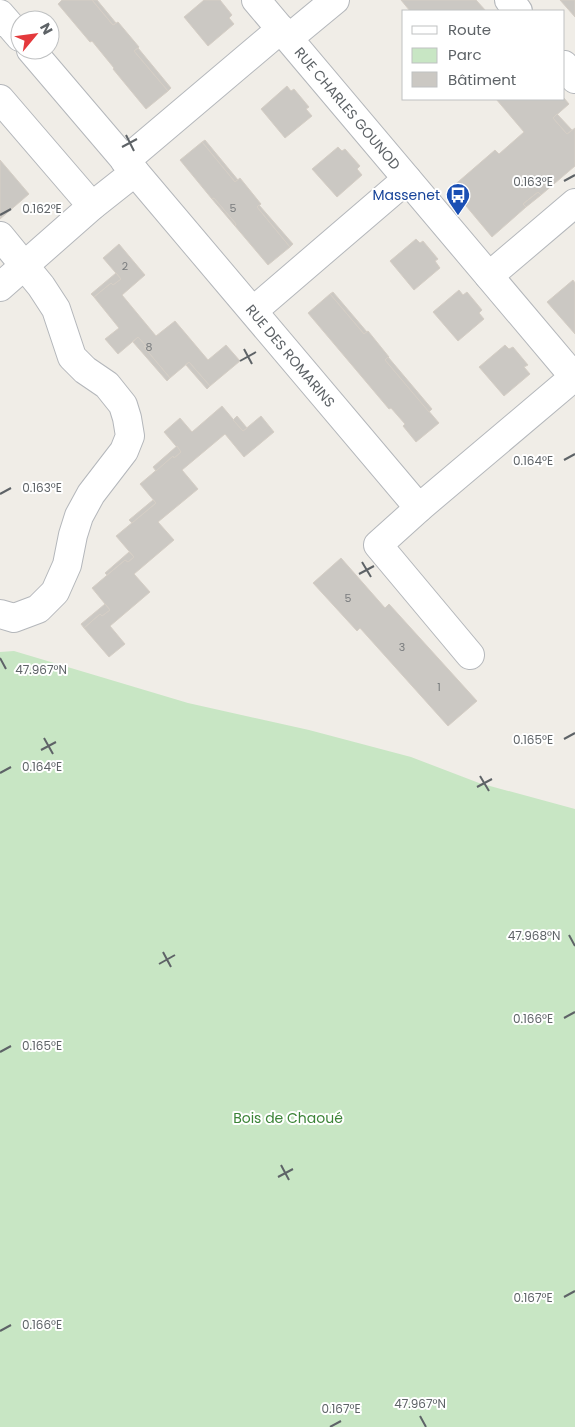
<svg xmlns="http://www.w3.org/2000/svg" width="575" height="1427" font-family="Poppins,sans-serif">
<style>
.green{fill:#c8e6c4}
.building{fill:#cbc8c3;stroke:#d5cec5}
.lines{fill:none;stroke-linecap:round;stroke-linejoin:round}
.minor-casing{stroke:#b4b7bb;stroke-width:30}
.minor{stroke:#fff;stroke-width:28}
.ticks{fill:none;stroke:#5e6367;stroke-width:2}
.labels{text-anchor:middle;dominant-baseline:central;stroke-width:4;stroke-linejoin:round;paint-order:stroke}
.number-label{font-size:11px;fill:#797c7e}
.street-label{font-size:14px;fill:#5e6367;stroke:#fff}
.transit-label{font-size:14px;fill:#164399;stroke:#fff;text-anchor:end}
.park-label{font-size:14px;fill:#3c8438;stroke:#fff}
.ticks-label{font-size:12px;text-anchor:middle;fill:#5e6367;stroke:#fff;stroke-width:4;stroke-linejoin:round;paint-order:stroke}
</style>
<rect width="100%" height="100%" fill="#f0ede7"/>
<path class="green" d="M14 651 188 703 309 730 411 757 479 783 575 809V1427H0V652Z"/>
<g class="building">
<path d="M62 0H92L113 25 118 22 139 47 134 51 168 91 146 109 113 69 114 68 92 41 90 42 58 4Z"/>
<path d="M92 0H97L116 23 113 25Z"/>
<path d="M204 0H220L232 15 229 18 234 24 208 46 184 17Z"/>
<path d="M401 0H476L486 11H410Z"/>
<path d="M560 0H575V17Z"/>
<path d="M138 48 171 88 168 91 134 51Z"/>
<path d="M287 86 291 91 294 89 309 107 306 109 312 116 285 138 261 109Z"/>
<path d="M564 98 569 104 553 118 567 134 575 128V166L541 195 538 192 523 204 526 207 492 237 451 188 495 150 499 154 524 132 496 99H564Z"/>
<path d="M557 114 572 130 567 134 553 118Z"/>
<path d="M205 140 238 180 235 182 202 142Z"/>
<path d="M202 142 235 182 240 178 261 204 257 207 290 247 268 265 235 226 236 224 214 198 212 199 180 160Z"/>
<path d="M338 147 342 151 345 149 360 166 357 169 362 175 337 197 312 169Z"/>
<path d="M0 160 29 194 0 219Z"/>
<path d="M538 192 541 195 526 207 523 204Z"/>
<path d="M214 198 236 224 235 226 212 199Z"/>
<path d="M259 205 293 244 290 247 257 207Z"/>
<path d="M416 239 420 243 423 241 438 259 435 261 440 268 414 290 390 261Z"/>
<path d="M119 244 145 275 122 295 156 336 175 321 208 360 226 345 240 361 210 386 189 362 170 378 144 347 146 346 138 337 118 354 105 339 119 328 94 297 111 283 113 285 121 279 103 258Z"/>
<path d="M116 273 121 279 113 285 111 283 94 297 91 294Z"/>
<path d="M573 280 575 283V334L547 302Z"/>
<path d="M459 290 463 295 467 292 482 310 479 313 484 319 458 341 433 312Z"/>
<path d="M333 292 367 332 364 334 330 294Z"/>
<path d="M330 294 364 334 368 331 389 357 385 360 439 423 416 442 403 426 405 424 391 408 389 409 308 313Z"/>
<path d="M138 337 146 346 144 347 170 378 167 381 133 342Z"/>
<path d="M505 345 509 349 513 347 528 365 524 367 530 374 504 396 479 367Z"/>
<path d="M388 357 432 409 429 412 385 360Z"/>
<path d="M189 362 210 386 207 389 186 365Z"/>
<path d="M222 406 243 431 261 416 274 432 244 457 225 434 182 470 198 489 158 522 174 540 134 574 150 592 110 626 125 644 109 657 84 628 100 614 102 616 110 610 92 588 125 560 128 562 134 557 116 536 156 503 140 484 173 456 174 458 181 452 164 432 180 418 192 432Z"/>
<path d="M237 416 247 428 243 431 233 420Z"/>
<path d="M177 446 181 452 174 458 173 456 156 471 153 467Z"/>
<path d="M153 500 156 503 132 523 129 520Z"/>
<path d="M129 552 134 557 128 562 125 560 107 575 105 573Z"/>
<path d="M341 558 385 608 389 604 477 701 448 726 360 628 357 631 313 583Z"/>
<path d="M105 604 110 610 102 616 100 614 84 628 81 624Z"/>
</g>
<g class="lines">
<g class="minor-casing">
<g id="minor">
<path id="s1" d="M256 0 575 378"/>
<path d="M509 0 518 11"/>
<path d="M0 14 20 37"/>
<path d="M289 38 335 0"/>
<path id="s2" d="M31 50 135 172 419 508 574 377"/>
<path d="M564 65 575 79"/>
<path d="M0 99 92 206"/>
<path d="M125 161 281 29"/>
<path d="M0 236 41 286 56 309 72 357 85 370 107 385 123 405 127 418 130 436 124 451 91 494 79 516 73 535 67 565 55 592 38 609 14 618 0 614"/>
<path d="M489 276 575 203"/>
<path d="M0 287 92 206 135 172"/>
<path d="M253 311 407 179"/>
<path d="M419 508 378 545 470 655"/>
</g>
</g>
<use href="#minor" class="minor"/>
</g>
<path class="ticks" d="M126 135 134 151M122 147 137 139M564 181 575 175M0 215 11 209M244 349 252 364M240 361 256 352M564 460 575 454M0 494 11 488M362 562 371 577M359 574 374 566M0 658 6 669M44 738 53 754M564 739 575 733M41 750 56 742M0 773 11 767M480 776 489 791M477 787 492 779M569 935 575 946M163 952 171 967M159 964 175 955M564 1018 575 1012M0 1052 11 1046M281 1165 289 1180M278 1177 293 1169M564 1297 575 1291M0 1331 11 1325M420 1416 426 1427M330 1427 341 1421"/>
<defs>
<g id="bus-pin" transform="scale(1.25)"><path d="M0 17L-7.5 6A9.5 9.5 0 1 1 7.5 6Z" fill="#1a4fb4" stroke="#fff"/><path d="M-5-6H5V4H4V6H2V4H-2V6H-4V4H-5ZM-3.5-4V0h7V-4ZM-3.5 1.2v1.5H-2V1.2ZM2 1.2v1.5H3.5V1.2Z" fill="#fff"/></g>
</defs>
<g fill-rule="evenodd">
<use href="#bus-pin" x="458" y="195"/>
</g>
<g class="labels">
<g class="number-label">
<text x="233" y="208">5</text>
<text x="125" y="266">2</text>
<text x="149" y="347">8</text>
<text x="348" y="598">5</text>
<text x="402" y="647">3</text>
<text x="439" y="687">1</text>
</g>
<g class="street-label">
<text stroke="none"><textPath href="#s1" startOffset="142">RUE CHARLES GOUNOD</textPath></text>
<text stroke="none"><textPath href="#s2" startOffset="401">RUE DES ROMARINS</textPath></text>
</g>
<g class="transit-label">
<text x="440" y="195">Massenet</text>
</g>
<g class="park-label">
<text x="288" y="1118">Bois de Chaoué</text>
</g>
</g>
<g class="ticks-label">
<text x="533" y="186">0.163°E</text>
<text x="42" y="213">0.162°E</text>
<text x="533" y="465">0.164°E</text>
<text x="42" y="492">0.163°E</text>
<text x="41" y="674">47.967°N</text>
<text x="533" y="744">0.165°E</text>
<text x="42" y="771">0.164°E</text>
<text x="534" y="940">47.968°N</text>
<text x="533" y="1023">0.166°E</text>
<text x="42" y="1050">0.165°E</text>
<text x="533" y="1302">0.167°E</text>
<text x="42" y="1329">0.166°E</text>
<text x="420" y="1408">47.967°N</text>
<text x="341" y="1413">0.167°E</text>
</g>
<rect x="402" y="10" width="162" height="90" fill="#ffffff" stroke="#bfc1c2"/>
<rect x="412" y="26" width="25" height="8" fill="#ffffff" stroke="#bfc1c2"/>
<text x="448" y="35" font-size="15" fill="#5e6367">Route</text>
<rect x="412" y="48" width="25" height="15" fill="#c8e6c4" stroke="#bfc1c2"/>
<text x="448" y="60" font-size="15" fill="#5e6367">Parc</text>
<rect x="412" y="72" width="25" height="15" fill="#cbc8c3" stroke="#bfc1c2"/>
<text x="448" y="85" font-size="15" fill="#5e6367">Bâtiment</text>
<g transform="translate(35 35) rotate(61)"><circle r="24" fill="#ffffff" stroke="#bfc1c2"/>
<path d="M0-4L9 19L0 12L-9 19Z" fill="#e4393c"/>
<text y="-8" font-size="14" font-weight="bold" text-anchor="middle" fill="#5e6367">N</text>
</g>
</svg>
